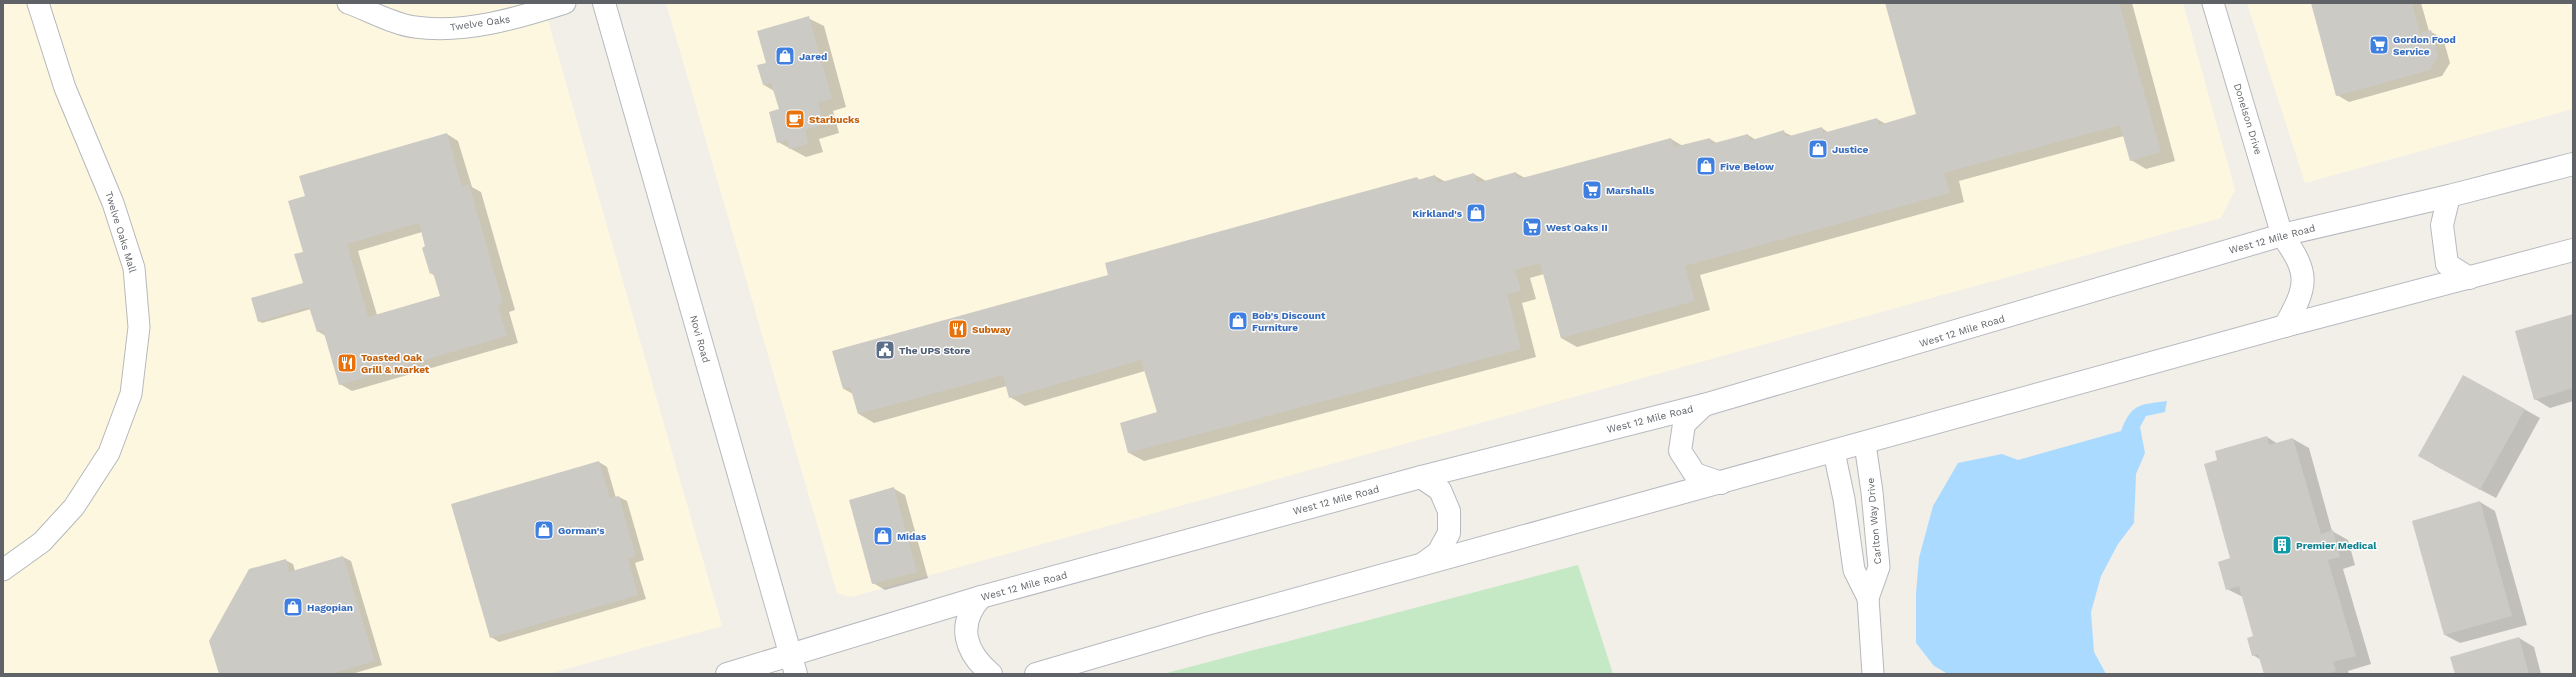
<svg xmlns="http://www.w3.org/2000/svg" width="2576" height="677" font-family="'Work Sans',sans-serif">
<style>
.commercial{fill:#fef7e0}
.green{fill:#c5e8c5}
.water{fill:#aadaff}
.shadow{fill:#0003;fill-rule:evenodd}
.building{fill:#cccac5;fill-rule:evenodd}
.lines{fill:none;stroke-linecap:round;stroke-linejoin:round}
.street-casing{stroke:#b5b8bc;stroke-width:23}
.secondary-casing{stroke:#b6babf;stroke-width:24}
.street{stroke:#fff;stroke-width:21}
.secondary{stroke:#fff;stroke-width:22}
.labels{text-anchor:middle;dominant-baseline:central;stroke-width:3;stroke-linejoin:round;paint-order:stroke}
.street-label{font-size:10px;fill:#5f6368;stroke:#fff}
.shop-label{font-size:10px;font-weight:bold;fill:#366cbe;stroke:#fff;text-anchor:start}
.food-label{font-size:10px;font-weight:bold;fill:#c56008;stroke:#fff;text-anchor:start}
.service-label{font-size:10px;font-weight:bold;fill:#4e5e75;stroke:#fff;text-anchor:start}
.culture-label{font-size:10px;font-weight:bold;fill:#0d838f;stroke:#fff;text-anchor:start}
</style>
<rect width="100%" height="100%" fill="#f1efe8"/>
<g class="commercial">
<path d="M3 3H543L722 626 548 674H3Z"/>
<path d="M666 3H2183L2235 190 2221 218 851 597 837 593Z"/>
<path d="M2247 3H2573V109L2305 183Z"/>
</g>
<path class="green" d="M1578 565 1613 674H1163Z"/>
<path class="water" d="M2167 401 2165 412 2146 416 2140 427 2145 453 2136 474 2134 523 2118 544 2101 576 2091 612 2094 652 2106 674H1948L1934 666 1916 643V594L1919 558 1933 506 1958 463 2002 454 2018 460 2121 431C2132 403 2139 405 2167 401Z"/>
<g class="shadow">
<path d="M1886 3H2132L2175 161 2146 169 2131 160 2124 136 1959 181 1964 202 1700 275 1710 310 1577 347 1561 338 1544 274 1530 278 1536 299 1522 303 1536 357 1144 461 1129 453 1158 413 1145 371 1025 406 1010 397 1007 386 874 423 859 414 853 394 844 389 834 352 1110 275 1417 178 1420 180 1435 176 1446 182 1474 174 1486 181 1516 173 1525 178 1671 139 1683 146 1710 139 1718 144 1748 135 1756 140 1784 132 1792 136 1822 128 1829 133 1877 119 1886 124 1918 115Z"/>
<path d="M2312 3H2421L2429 31 2443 38 2450 63 2442 76 2349 102 2337 95Z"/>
<path d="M808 18 824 26 846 107 833 111 839 133 819 139 823 152 806 157 778 142 780 110 774 91 764 85 767 63Z"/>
<path d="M447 134 458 141 472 187 481 192 515 310 509 312 518 343 352 391 340 384 326 336 317 331 311 309 262 323 259 321 304 284 306 196ZM422 232 431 273 435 276 441 296 377 315 358 251Z"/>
<path d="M2573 315V401L2550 408 2535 399Z"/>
<path d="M2524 409 2540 418 2496 498 2434 465Z"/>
<path d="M2267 437 2278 444 2293 439 2309 448 2332 531 2348 540 2355 565 2343 569 2371 664 2348 671 2349 674H2265L2261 660 2253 655 2254 637 2243 597 2227 589 2232 558 2218 461Z"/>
<path d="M599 462 607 467 616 498 619 497 627 501 644 560 635 563 646 599 499 642 491 637Z"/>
<path d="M893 488 905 495 928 578 885 590 873 583Z"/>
<path d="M2480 502 2495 511 2527 625 2460 643 2445 635 2413 521Z"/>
<path d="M343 557 351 561 382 665 352 674H220L285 560 293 564 295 571Z"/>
<path d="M2519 638 2534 647 2541 674H2457Z"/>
</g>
<g class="building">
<path d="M1885 3H2119L2161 152 2130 161 2120 125 1944 173 1950 193 1685 266 1695 301 1561 338 1540 263 1515 270 1521 291 1507 294 1521 349 1128 453 1120 423 1157 412 1141 360 1009 398 1003 375 858 414 850 387 843 389 832 351 1108 275 1105 263 1417 177 1418 180 1435 175 1438 183 1474 173 1477 183 1516 172 1518 179 1671 138 1674 147 1710 138 1711 144 1748 134 1749 141 1784 130 1786 137 1822 127 1823 133 1877 118 1879 125 1916 114Z"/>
<path d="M2311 3H2412L2420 33 2431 30 2438 56 2430 70 2336 96Z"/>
<path d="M809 16 832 99 818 102 824 125 805 130 808 144 789 149 787 140 777 143 769 112 779 109 771 83 763 85 757 65 766 63 757 31Z"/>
<path d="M447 133 462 187 469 184 503 303 498 305 507 336 339 385 323 330 317 332 309 307 258 322 251 298 303 283 294 254 303 252 288 201 305 196 299 176ZM419 223 425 246 422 248 430 274 433 273 440 296 368 317 347 244Z"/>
<path d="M2573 314V388L2534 400 2515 331Z"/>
<path d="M2463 375 2525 409 2480 490 2418 456Z"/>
<path d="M2267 436 2269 445 2293 438 2321 534 2333 530 2340 557 2328 560 2356 656 2333 662 2336 671 2325 674H2264L2258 654 2252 656 2247 638 2253 636 2239 586 2226 590 2218 562 2230 558 2204 464 2217 460 2215 451Z"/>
<path d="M599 461 610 498 619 496 636 556 628 559 638 595 490 638 451 504Z"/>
<path d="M894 487 917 572 872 584 849 500Z"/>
<path d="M2480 501 2512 616 2444 635 2412 521Z"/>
<path d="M343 556 375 661 330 674H219L209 641 249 569 286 559 289 572Z"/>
<path d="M2519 637 2529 674H2455L2450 657Z"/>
</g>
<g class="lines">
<g class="street-casing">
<g id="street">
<path d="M348 3C368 10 395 25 415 27 465 34 518 18 565 3"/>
<path d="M2213 3 2282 235"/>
<path d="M1834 452 1844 499 1854 570 1868 598 1879 567 1872 492 1865 444"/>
<path d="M3 570 42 542 74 507 109 453 131 394 139 327 134 268 113 203 65 88 38 3"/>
<path d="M1868 598 1873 674"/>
</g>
</g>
<g class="secondary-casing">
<g id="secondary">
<path d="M604 3 796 674"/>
<path d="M2449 196 2442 225 2447 264 2469 278"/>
<path d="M2282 235C2310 274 2308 285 2285 326"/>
<path d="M1704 405 1684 424 1680 451 1695 474 1721 483"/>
<path d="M1421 477 1440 490 1449 511V533L1438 553 1424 563"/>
<path d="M981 597C956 625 965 652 991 674"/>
<path d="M727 674 981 597 1421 477 1704 405 2282 235 2449 196 2573 164"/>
<path d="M1036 674 1203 625 2285 326 2573 250"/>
</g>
</g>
<use href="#street" class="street"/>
<use href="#secondary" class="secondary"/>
</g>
<defs>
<g id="supermarket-square" transform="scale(1)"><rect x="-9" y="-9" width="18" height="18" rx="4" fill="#3f7fe0" stroke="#fff"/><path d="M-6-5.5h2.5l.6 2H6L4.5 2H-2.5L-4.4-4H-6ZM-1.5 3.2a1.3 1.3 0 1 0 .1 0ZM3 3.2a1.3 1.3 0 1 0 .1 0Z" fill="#fff"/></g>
<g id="shop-square" transform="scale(1)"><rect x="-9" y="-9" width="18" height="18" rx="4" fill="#3f7fe0" stroke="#fff"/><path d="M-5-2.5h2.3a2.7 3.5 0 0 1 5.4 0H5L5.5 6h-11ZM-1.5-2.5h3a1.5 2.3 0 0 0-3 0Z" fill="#fff"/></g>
<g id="cafe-square" transform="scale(1)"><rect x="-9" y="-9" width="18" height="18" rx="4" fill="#e8710a" stroke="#fff"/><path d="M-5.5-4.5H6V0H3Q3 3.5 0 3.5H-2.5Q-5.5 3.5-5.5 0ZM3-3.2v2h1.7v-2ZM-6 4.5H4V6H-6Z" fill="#fff"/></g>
<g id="restaurant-square" transform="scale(1)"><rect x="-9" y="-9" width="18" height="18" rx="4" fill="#e8710a" stroke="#fff"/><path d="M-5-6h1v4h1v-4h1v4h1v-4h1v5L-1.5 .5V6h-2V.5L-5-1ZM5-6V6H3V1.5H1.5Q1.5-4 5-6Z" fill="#fff"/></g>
<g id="civic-square" transform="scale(1)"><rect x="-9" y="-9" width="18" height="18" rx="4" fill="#5c6f8a" stroke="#fff"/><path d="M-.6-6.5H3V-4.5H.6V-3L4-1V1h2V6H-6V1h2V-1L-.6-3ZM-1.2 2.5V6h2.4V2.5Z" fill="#fff"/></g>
<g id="building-square" transform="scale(1)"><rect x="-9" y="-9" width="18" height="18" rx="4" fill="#0f9aa8" stroke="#fff"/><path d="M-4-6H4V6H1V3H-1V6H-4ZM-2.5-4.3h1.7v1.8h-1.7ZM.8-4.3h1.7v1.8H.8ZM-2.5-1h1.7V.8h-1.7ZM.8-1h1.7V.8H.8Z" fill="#fff"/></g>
</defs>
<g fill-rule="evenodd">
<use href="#supermarket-square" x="2379" y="45"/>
<use href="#shop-square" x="785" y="56"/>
<use href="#cafe-square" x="795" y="119"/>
<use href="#shop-square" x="1818" y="149"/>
<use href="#shop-square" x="1706" y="166"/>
<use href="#supermarket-square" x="1592" y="190"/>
<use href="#shop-square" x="1476" y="213"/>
<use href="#supermarket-square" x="1532" y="227"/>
<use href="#shop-square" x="1238" y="321"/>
<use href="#restaurant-square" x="958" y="329"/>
<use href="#civic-square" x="885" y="350"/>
<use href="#restaurant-square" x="347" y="363"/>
<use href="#shop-square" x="544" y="530"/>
<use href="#shop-square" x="883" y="536"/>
<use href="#building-square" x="2282" y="545"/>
<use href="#shop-square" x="293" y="607"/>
</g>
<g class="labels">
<g class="street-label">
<text transform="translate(480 23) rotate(-8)">Twelve Oaks</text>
<text transform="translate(2248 119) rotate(73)">Donelson Drive</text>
<text transform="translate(121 232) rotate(73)">Twelve Oaks Mall</text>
<text transform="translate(2272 239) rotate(-15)">West 12 Mile Road</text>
<text transform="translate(1962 331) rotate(-17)">West 12 Mile Road</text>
<text transform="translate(700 339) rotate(74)">Novi Road</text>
<text transform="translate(1650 419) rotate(-14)">West 12 Mile Road</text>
<text transform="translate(1336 500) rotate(-15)">West 12 Mile Road</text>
<text transform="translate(1874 521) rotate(-95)">Carlton Way Drive</text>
<text transform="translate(1024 586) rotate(-15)">West 12 Mile Road</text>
</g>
<g class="shop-label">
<text x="2393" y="39">Gordon Food<tspan x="2393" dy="12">Service</tspan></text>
<text x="799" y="56">Jared</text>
<text x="1832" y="149">Justice</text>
<text x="1720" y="166">Five Below</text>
<text x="1606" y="190">Marshalls</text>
<text x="1462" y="213" text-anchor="end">Kirkland's</text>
<text x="1546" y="227">West Oaks II</text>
<text x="1252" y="315">Bob's Discount<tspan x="1252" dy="12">Furniture</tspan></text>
<text x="558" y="530">Gorman's</text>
<text x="897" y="536">Midas</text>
<text x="307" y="607">Hagopian</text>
</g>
<g class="food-label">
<text x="809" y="119">Starbucks</text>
<text x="972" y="329">Subway</text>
<text x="361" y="357">Toasted Oak<tspan x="361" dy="12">Grill &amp; Market</tspan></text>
</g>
<g class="service-label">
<text x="899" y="350">The UPS Store</text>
</g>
<g class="culture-label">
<text x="2296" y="545">Premier Medical</text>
</g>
</g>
<rect width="2576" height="677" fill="none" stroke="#5f6368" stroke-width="8"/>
</svg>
